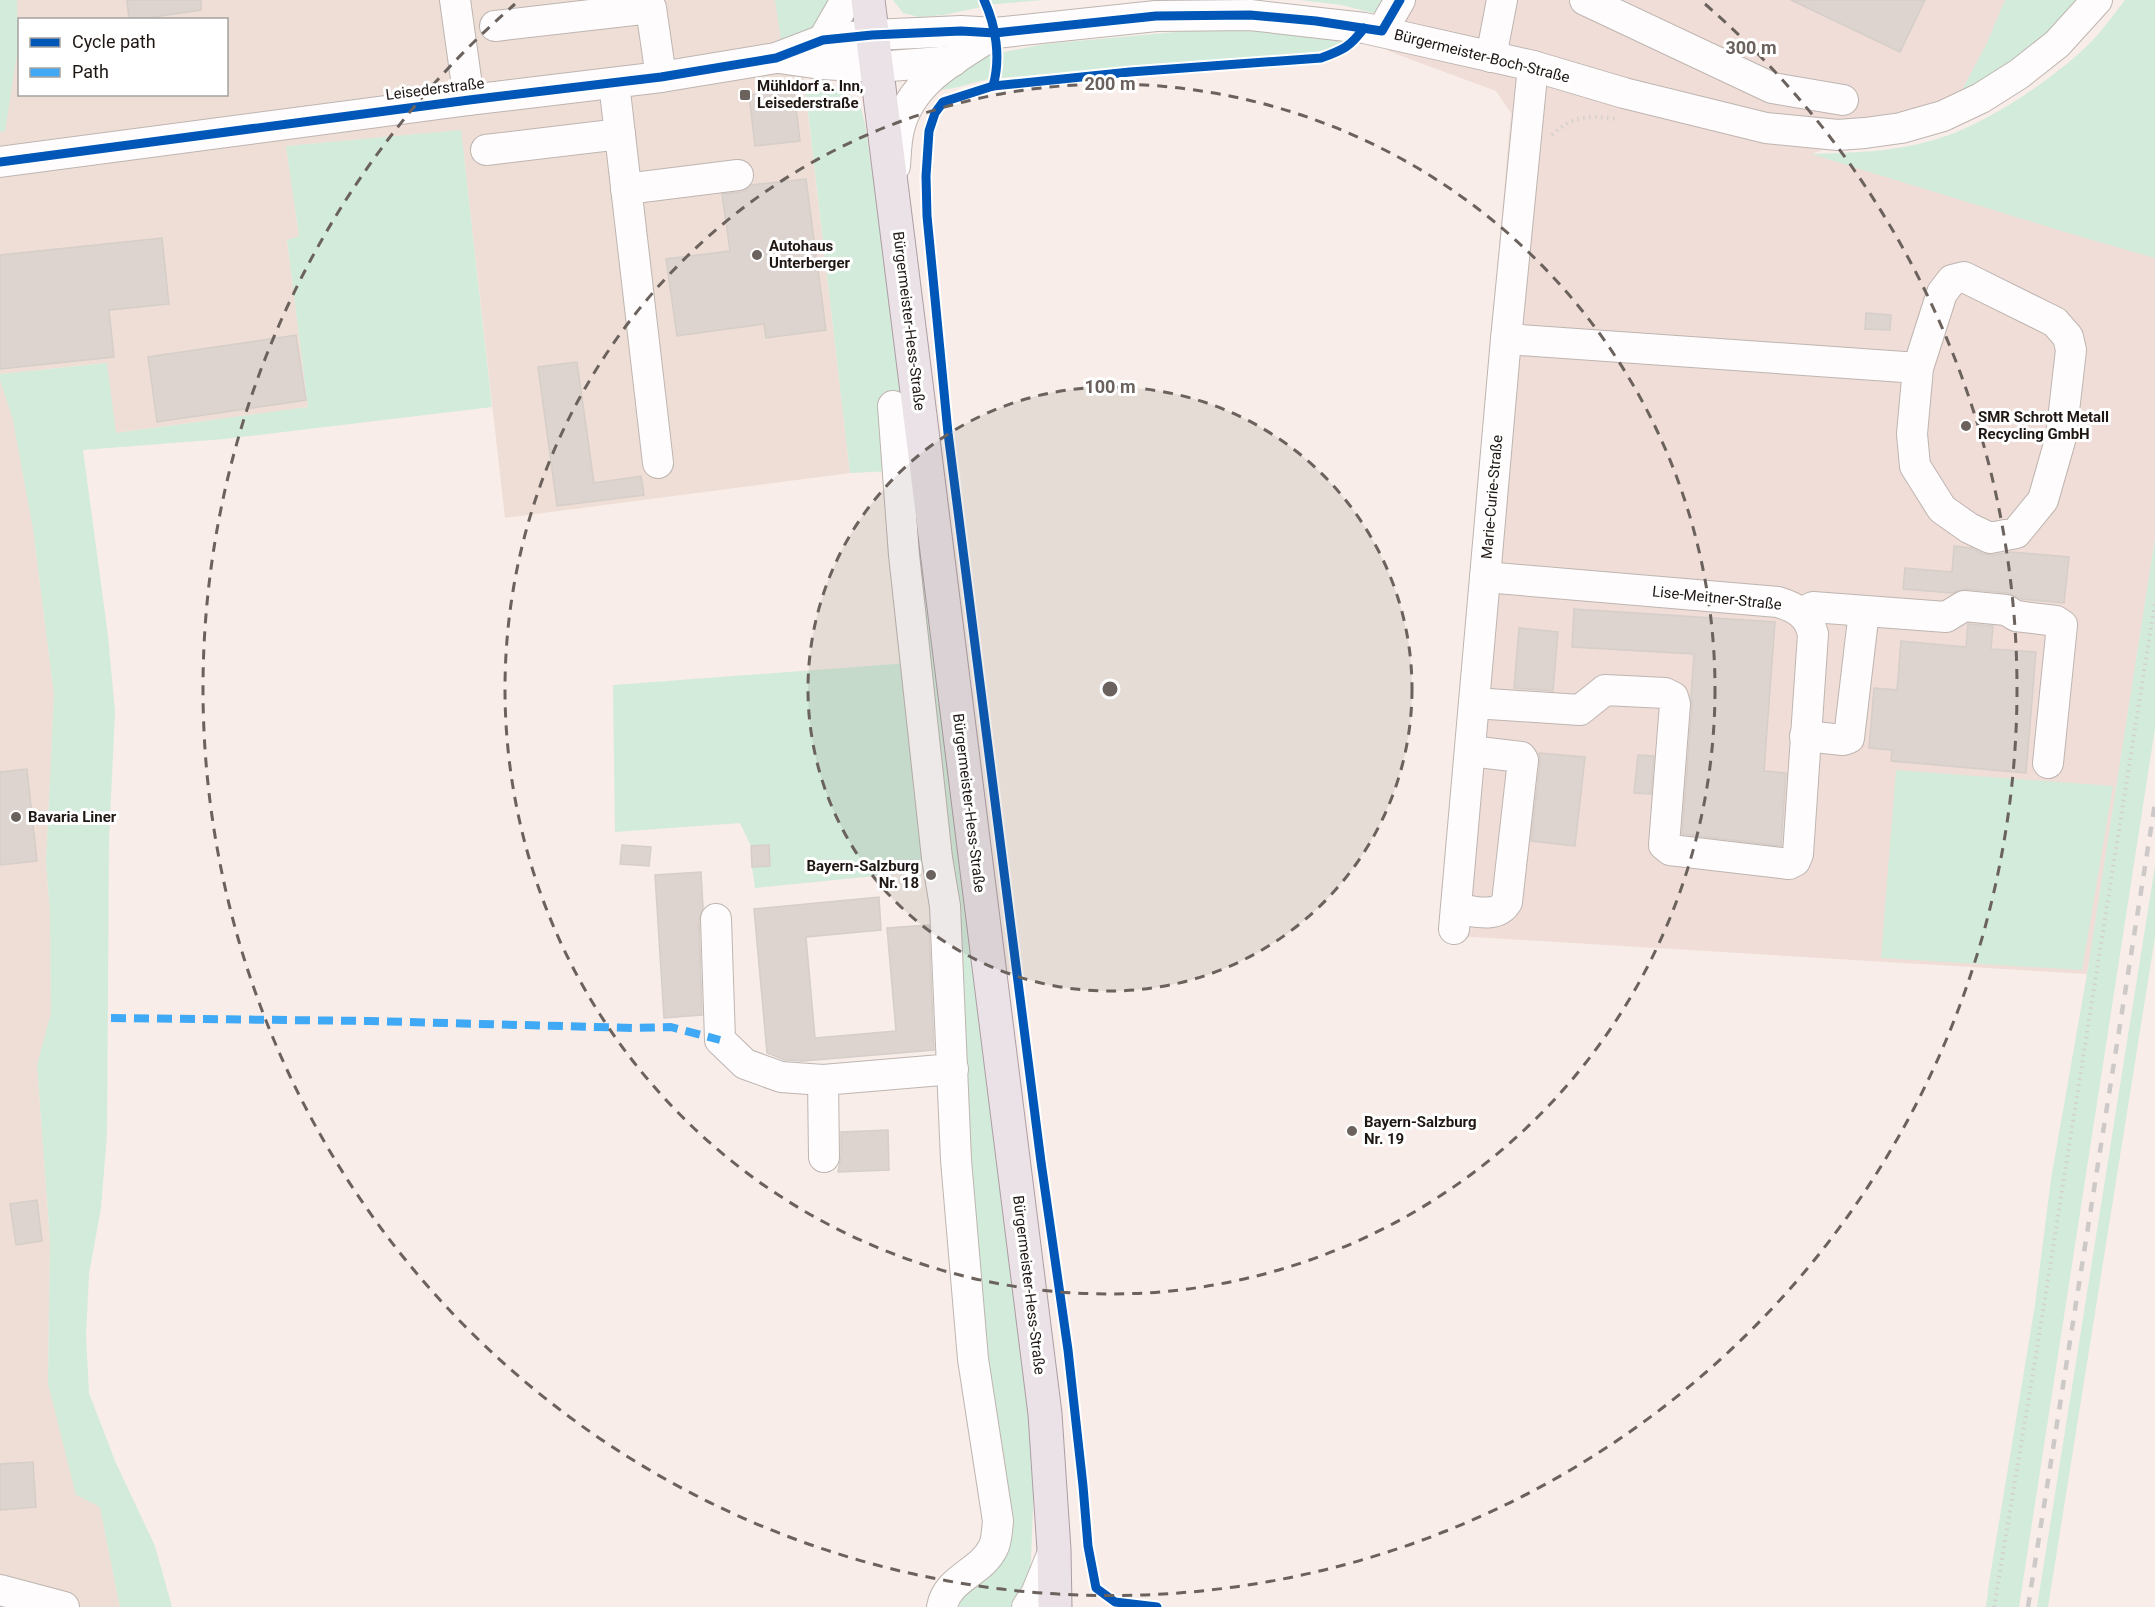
<svg xmlns="http://www.w3.org/2000/svg" width="2155" height="1607" font-family="Roboto,sans-serif">
<style>
.commercial{fill:#efded6;fill-rule:evenodd}
.industrial{fill:#f0ddd7}
.green{fill:#d2ebda}
.building{fill:#ddd3cf;stroke:#d6cec9;stroke-width:1.5}
.lines{fill:none;stroke-linecap:round;stroke-linejoin:round}
.minor-casing{stroke:#beb5b1;stroke-width:32}
.major-casing{stroke:#ad9da4;stroke-width:35}
.path{stroke:#d4d0ce;stroke-width:4;stroke-dasharray:1.5 4.5;stroke-linecap:butt}
.minor{stroke:#fefcfc;stroke-width:30}
.major{stroke:#eae2e6;stroke-width:33}
.rail{stroke:#cdc9c8;stroke-width:4.5;stroke-dasharray:10 10;stroke-linecap:butt}
.quiet{stroke:#3fa9f5;stroke-width:8;stroke-dasharray:15 8;stroke-linecap:butt}
.cycleway-casing{stroke:#fff;stroke-width:13}
.cycleway{stroke:#0057b8;stroke-width:9}
.ring{fill:none;stroke:#6b625e;stroke-width:3;stroke-dasharray:10 8}
.poi-dot{fill:#6b625e;stroke:#fff;stroke-width:2}
.labels{text-anchor:middle;dominant-baseline:central;stroke-width:6;stroke-linejoin:round;paint-order:stroke}
.street-label{font-size:15px;fill:#1f1713;stroke:#fff}
.poi-label{font-size:15px;font-weight:bold;fill:#1f1713;stroke:#fff;text-anchor:start}
.centre{fill:#6b625e;stroke:#fff;stroke-width:3}
.ring-label{font-size:18px;text-anchor:middle;font-weight:bold;fill:#6b625e;stroke:#fff;stroke-width:6;stroke-linejoin:round;paint-order:stroke}
</style>
<rect width="100%" height="100%" fill="#f8ede8"/>
<g class="commercial">
<path d="M0 0H775L784 57 801 54 850 473 505 518 461 130 286 146 299 236 287 240 308 407 115 433 106 363 0 374ZM20 20H226V94H20Z"/>
<path d="M0 380 13 420 33 529 54 694 46 863 50 911 51 1013 37 1065 50 1240 48 1384 100 1507 120 1607H0Z"/>
</g>
<path class="industrial" d="M1408 0H2005L1987 43 1960 94 1812 154 2065 232 2155 258V538L2087 974 1439 935 1511 113 1496 91 1388 51Z"/>
<g class="green">
<path d="M0 0H17L18 48 5 131 0 132Z"/>
<path d="M775 0H836L821 25 782 46Z"/>
<path d="M893 0H1044L996 4 943 15 919 17 903 13Z"/>
<path d="M1300 0H1389L1373 13 1342 5Z"/>
<path d="M2005 0H2084L2025 58 1960 94 1987 43Z"/>
<path d="M2125 0H2155V258L2065 232 1811 154C1852 153 1891 152 1930 141 1981 128 2049 82 2087 46 2101 33 2113 15 2125 0Z"/>
<path d="M1188 31H1276L1347 38 1335 49 1280 57 1132 67 988 79 954 88 940 90 931 88 974 58 1045 44Z"/>
<path d="M827 85 846 92 860 104 865 124 905 393 1032 1440 1034 1482 1031 1560 1028 1588 1018 1607H950L990 1565 892 471 850 473 805 86Z"/>
<path d="M461 130 492 407 224 439 83 450 108 636 115 712 109 840 107 1134 101 1208 89 1274 86 1335 89 1393 115 1461 155 1546 172 1607H120L100 1507 76 1495 48 1384 50 1240 37 1065 51 1013 50 911 46 863 54 694 33 529 13 420 0 380V374L107 363 116 433 308 407 287 240 299 236 286 146Z"/>
<path d="M2155 538V728L2019 1607H1986L1989 1583 2035 1305 2051 1179 2087 974Z"/>
<path d="M908 663 929 861 895 874 755 888 752 867 770 866 769 846H751L740 823 615 832 613 685Z"/>
<path d="M1896 770 2113 786 2082 970 1881 958Z"/>
<path d="M2155 866V937L2048 1607H2037Z"/>
</g>
<g class="building">
<path d="M127 0H201V10L154 17V20H129Z"/>
<path d="M1791 0H1925L1900 52Z"/>
<path d="M794 90 800 141 755 146 749 95Z"/>
<path d="M806 179 826 330 766 338 764 324 677 336 666 259 730 251 722 194 741 192 751 185Z"/>
<path d="M162 238 169 304 109 310 114 357 0 369V255Z"/>
<path d="M1866 313 1891 315 1890 330 1865 329Z"/>
<path d="M296 335 306 400 157 422 148 357Z"/>
<path d="M577 362 594 483 641 476 644 495 557 506 538 367Z"/>
<path d="M1954 546 1971 548 1983 554 1993 555 2011 552 2069 557 2064 603 2022 599 2008 593 1966 589 1952 593 1903 589 1905 568 1952 572Z"/>
<path d="M1574 609 1775 622 1764 771 1786 773 1781 846 1682 834 1692 705 1691 696 1694 654 1572 647Z"/>
<path d="M1968 624 1993 626 1991 649 2036 652 2026 773 1891 761 1892 750 1869 748 1874 688 1897 690 1901 641 1966 647Z"/>
<path d="M1519 628 1558 632 1553 691 1514 688Z"/>
<path d="M1539 753 1585 757 1575 846 1531 841 1540 762Z"/>
<path d="M1638 755 1654 756 1651 794 1634 793Z"/>
<path d="M27 769 37 861 0 865V772Z"/>
<path d="M622 845 651 847 649 866 620 864Z"/>
<path d="M769 845 770 866 752 867 751 846Z"/>
<path d="M701 872 703 908 699 920 702 1015 664 1018 655 875Z"/>
<path d="M879 897 881 930 806 937 815 1038 896 1031 887 928 929 925 934 1050 803 1061 785 1060 767 1053 754 909Z"/>
<path d="M888 1130 889 1170 838 1172 841 1157V1132Z"/>
<path d="M37 1200 42 1241 16 1245 10 1204Z"/>
<path d="M33 1462 36 1507 0 1510V1464Z"/>
</g>
<g class="lines">
<g class="minor-casing">
<g id="minor">
<path d="M455 0 469 100"/>
<path d="M1585 0 1772 88 1843 100"/>
<path d="M495 26 651 8 661 77"/>
<path d="M1382 31 1400 0"/>
<path d="M823 40 846 0"/>
<path d="M1491 57 1502 0"/>
<path d="M779 58 821 64 878 67 953 61"/>
<path d="M614 83 658 463"/>
<path d="M486 150 620 134"/>
<path d="M0 162 469 100 661 77 776 58 823 40 872 35 961 31 995 33 1156 16 1250 15 1364 28 1533 66 1624 93 1766 128 1838 135 1865 133 1901 128 1943 116 1981 98 2019 74 2057 44 2097 0"/>
<path d="M895 166C896 154 896 141 899 129 911 80 956 59 995 33"/>
<path d="M626 189 738 175"/>
<path d="M1506 339 1918 368 1912 434 1915 466 1942 509 1969 528 1990 538 2016 533 2043 500 2061 437 2071 350 2068 337 2055 322 1964 277 1952 280 1942 293 1918 368"/>
<path d="M893 406 904 555 937 858 945 906 956 1160 973 1359 998 1521C997 1529 997 1541 993 1548 981 1573 947 1578 942 1607"/>
<path d="M1801 613 1813 607 1946 617 1964 606 2006 610 2016 616 2056 621 2062 625 2048 763"/>
<path d="M1474 703 1580 710 1605 690 1665 693 1673 697 1675 704 1664 845 1670 850 1789 864 1795 861 1798 854 1813 634C1808 614 1797 608 1778 602L1485 577"/>
<path d="M1805 736 1843 740 1849 738 1864 611"/>
<path d="M1456 909C1474 911 1497 919 1507 902L1523 760 1521 757 1470 751"/>
<path d="M716 919 720 1040 745 1064 781 1077 823 1080"/>
<path d="M1454 929 1506 339 1533 66"/>
<path d="M824 1157 823 1080 953 1069"/>
<path d="M0 1590 64 1607"/>
<path d="M1027 1607 1036 1594 1054 1550"/>
</g>
</g>
<g class="major-casing">
<path id="major" d="M868 0 1045 1414 1054 1550 1055 1607"/>
</g>
<g class="path">
<path d="M1552 135C1572 116 1589 115 1616 119"/>
<path d="M1994 1607 2037 1349 2155 602"/>
</g>
<use href="#minor" class="minor"/>
<use href="#major" class="major"/>
<path class="rail" d="M2028 1607 2155 803"/>
<path class="quiet" d="M111 1018 370 1021 635 1028 671 1027 720 1040"/>
<g class="cycleway-casing">
<g id="cycleway">
<path d="M984 0C996 26 1001 58 993 86"/>
<path d="M0 162 469 100 661 77 776 58 823 40 872 35 961 31 995 33 1156 16 1250 15 1316 21 1382 31 1400 0"/>
<path d="M1157 1607 1115 1602 1096 1588 1088 1546 1083 1486 1068 1350 1041 1162 948 433 927 216 926 176 929 131 935 113 943 102 993 86 1130 72 1321 58C1343 50 1350 47 1364 28"/>
</g>
</g>
<use href="#cycleway" class="cycleway"/>
</g>
<circle cx="1110" cy="689" r="302" fill="#6b625e" fill-opacity=".12"/>
<g class="ring">
<circle cx="1110" cy="689" r="302"/>
<circle cx="1110" cy="689" r="605"/>
<path d="M1705 4A907 907 0 1 1 515 4"/>
</g>
<g class="poi-dot">
<rect x="739" y="89" width="12" height="12" rx="3"/>
<circle cx="757" cy="255" r="6"/>
<circle cx="1966" cy="426" r="6"/>
<circle cx="16" cy="817" r="6"/>
<circle cx="931" cy="875" r="6"/>
<circle cx="1352" cy="1131" r="6"/>
</g>
<g class="labels">
<g class="street-label">
<text transform="translate(1482 56) rotate(14)">Bürgermeister-Boch-Straße</text>
<text transform="translate(435 89) rotate(-7)">Leisederstraße</text>
<text transform="translate(909 321) rotate(83)">Bürgermeister-Hess-Straße</text>
<text transform="translate(1492 497) rotate(-85)">Marie-Curie-Straße</text>
<text transform="translate(1717 598) rotate(6)">Lise-Meitner-Straße</text>
<text transform="translate(969 803) rotate(83)">Bürgermeister-Hess-Straße</text>
<text transform="translate(1029 1285) rotate(83)">Bürgermeister-Hess-Straße</text>
</g>
<g class="poi-label">
<text x="757" y="86">Mühldorf a. Inn,<tspan x="757" dy="17">Leisederstraße</tspan></text>
<text x="769" y="246">Autohaus<tspan x="769" dy="17">Unterberger</tspan></text>
<text x="1978" y="417">SMR Schrott Metall<tspan x="1978" dy="17">Recycling GmbH</tspan></text>
<text x="28" y="817">Bavaria Liner</text>
<text x="919" y="866" text-anchor="end">Bayern-Salzburg<tspan x="919" dy="17">Nr. 18</tspan></text>
<text x="1364" y="1122">Bayern-Salzburg<tspan x="1364" dy="17">Nr. 19</tspan></text>
</g>
</g>
<circle cx="1110" cy="689" r="9" class="centre"/>
<g class="ring-label">
<text x="1751" y="54">300 m</text>
<text x="1110" y="90">200 m</text>
<text x="1110" y="393">100 m</text>
</g>
<rect x="18" y="18" width="210" height="78" fill="#ffffff" stroke="#a5a2a1" stroke-width="1.5"/>
<rect x="30" y="38" width="30" height="9" fill="#0057b8" stroke="#a5a2a1" stroke-width="1.5"/>
<text x="72" y="48" font-size="18" fill="#1f1713">Cycle path</text>
<rect x="30" y="68" width="30" height="9" fill="#3fa9f5" stroke="#a5a2a1" stroke-width="1.5"/>
<text x="72" y="78" font-size="18" fill="#1f1713">Path</text>
</svg>
